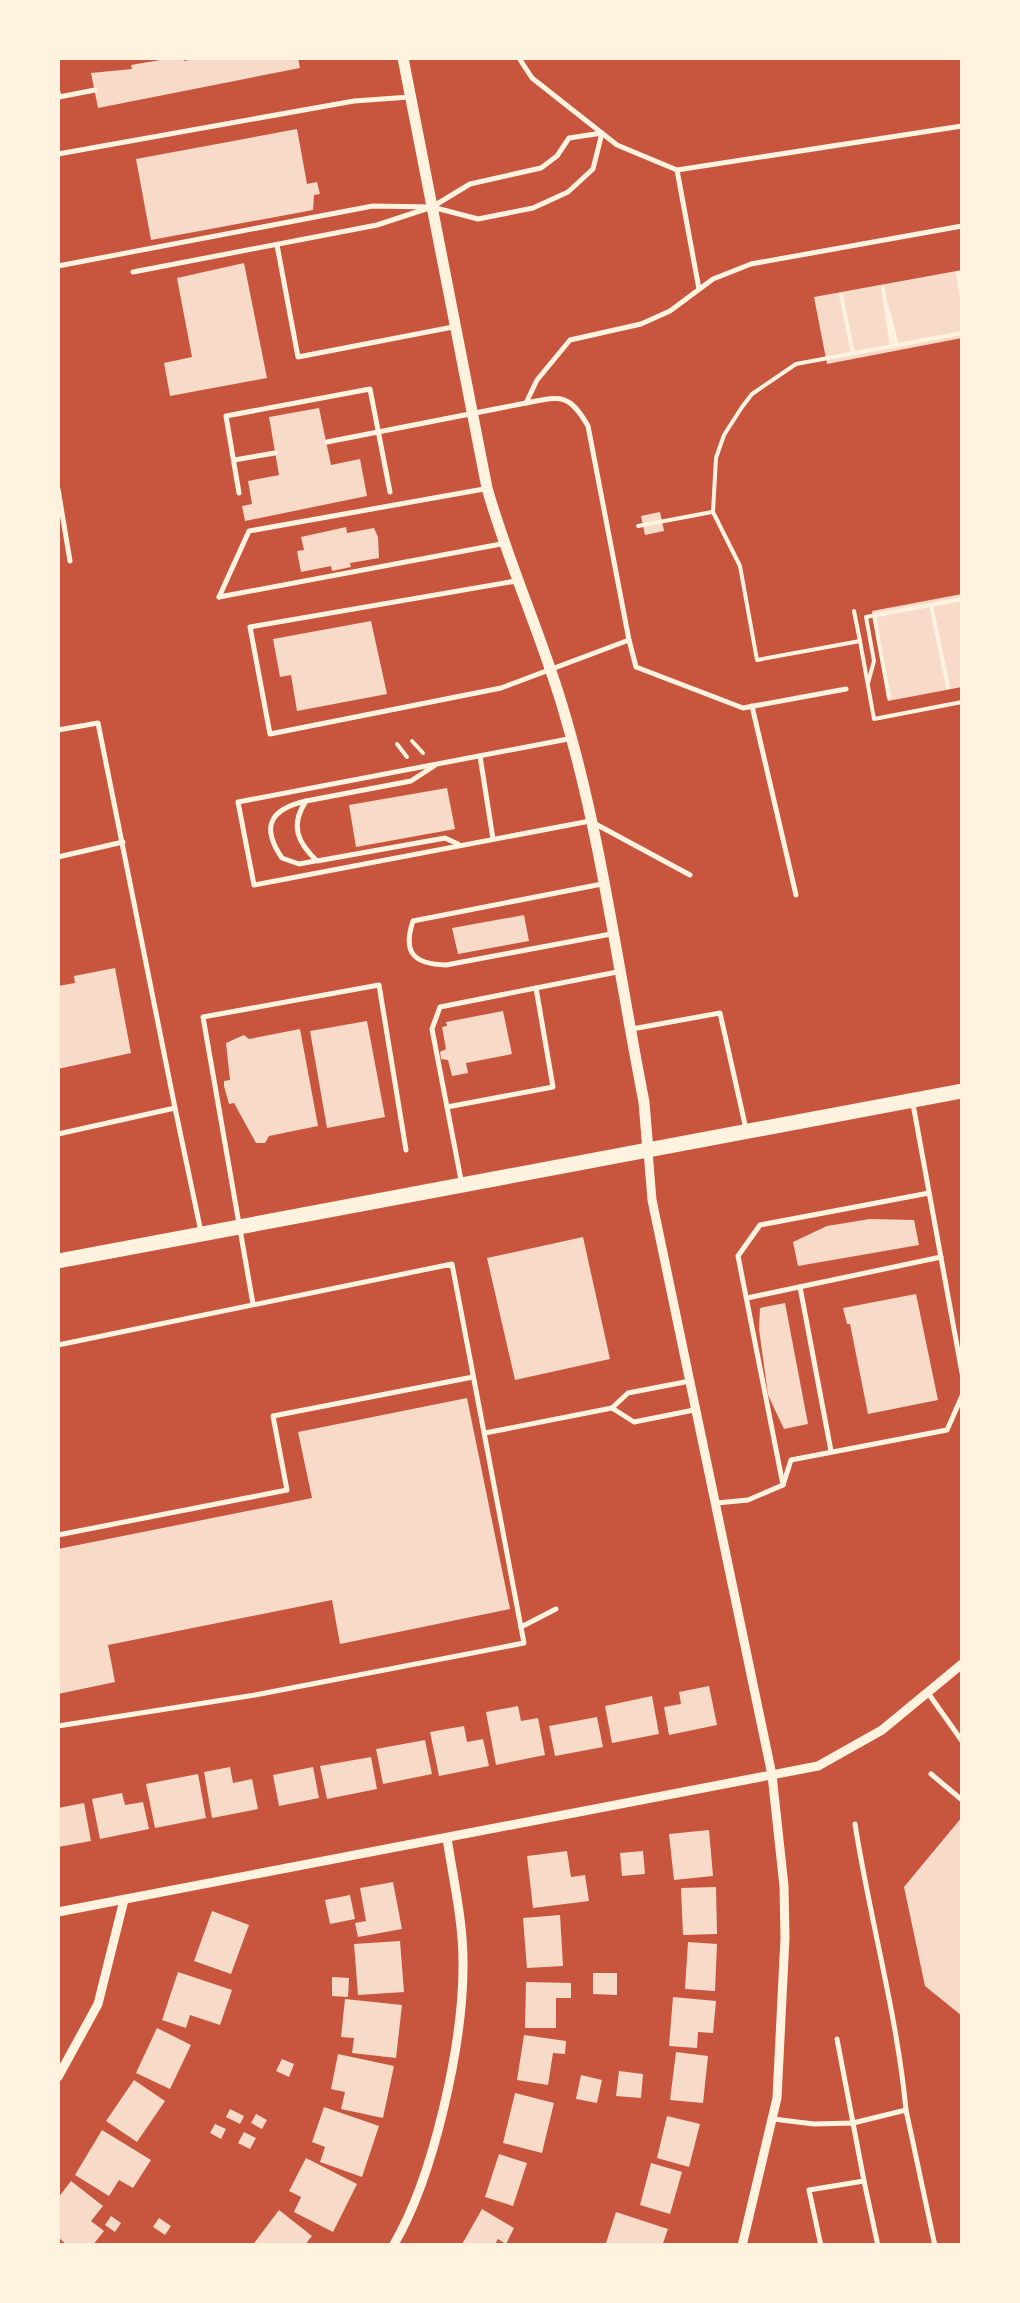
<svg xmlns="http://www.w3.org/2000/svg" width="1020" height="2303" font-family="'Sofia Sans Condensed',sans-serif">
<style>
.building{fill:#f7dbc8}
.lines{fill:none;stroke-linecap:round;stroke-linejoin:round}
.path{stroke:#fff3e0;stroke-width:4}
.service{stroke:#fff3e0;stroke-width:5}
.minor{stroke:#fff3e0;stroke-width:9}
.tertiary{stroke:#fff3e0;stroke-width:11}
.primary{stroke:#fff3e0;stroke-width:15}
</style>
<rect width="100%" height="100%" fill="#c8553d"/>
<g class="building">
<path d="M172 58H183L184 61 200 58H298L300 68 98 108 91 73 132 69 131 65Z"/>
<path d="M297 129 307 184 317 182 320 194 314 195 313 210 151 240 136 159Z"/>
<path d="M244 263 267 378 170 396 164 363 192 357 177 278Z"/>
<path d="M962 270V338L827 364 814 297Z"/>
<path d="M319 408 331 465 360 459 367 496 245 521 242 506 252 504 248 481 279 475 269 417Z"/>
<path d="M660 512 664 531 645 535 641 516Z"/>
<path d="M346 527 347 533 374 528 378 537 379 558 350 563 351 567 332 571 331 566 301 572 297 551 304 550 301 537Z"/>
<path d="M962 594V687L888 701 872 611Z"/>
<path d="M371 621 387 694 297 711 291 675 280 677 273 639Z"/>
<path d="M447 788 455 829 356 847 349 805Z"/>
<path d="M524 915 529 941 458 954 452 928Z"/>
<path d="M115 968 131 1053 58 1069V986L75 983 74 976Z"/>
<path d="M503 1011 512 1054 466 1063 468 1073 452 1076 448 1060 441 1059 440 1052 446 1049 442 1027 447 1026 446 1022Z"/>
<path d="M367 1021 385 1117 327 1128 310 1031Z"/>
<path d="M300 1029 318 1126 269 1136 265 1143H256L234 1103 229 1104 224 1086V1081L230 1080 226 1043 244 1035 249 1039Z"/>
<path d="M870 1219 914 1220 919 1245 798 1266 793 1242 827 1226Z"/>
<path d="M583 1237 610 1359 515 1380 487 1258Z"/>
<path d="M916 1294 938 1400 868 1414 850 1324H847L843 1308Z"/>
<path d="M785 1303 808 1424 784 1429 768 1395 759 1329 760 1308Z"/>
<path d="M467 1398 510 1609 340 1644 332 1600 108 1645 115 1682 58 1694V1549L312 1498 298 1432Z"/>
<path d="M709 1686 717 1725 669 1735 664 1707 681 1704 679 1692Z"/>
<path d="M652 1696 659 1734 612 1743 605 1706Z"/>
<path d="M518 1706 521 1721 538 1718 545 1755 496 1765 486 1712Z"/>
<path d="M597 1717 603 1747 555 1756 549 1726Z"/>
<path d="M464 1726 467 1742 483 1739 489 1766 439 1776 430 1732Z"/>
<path d="M425 1740 432 1774 383 1784 376 1749Z"/>
<path d="M371 1757 377 1789 327 1799 320 1766Z"/>
<path d="M230 1767 233 1783 252 1779 258 1809 212 1818 204 1772Z"/>
<path d="M313 1767 319 1798 279 1806 273 1775Z"/>
<path d="M198 1774 206 1818 155 1828 146 1784Z"/>
<path d="M122 1793 125 1805 143 1802 149 1829 100 1839 92 1799Z"/>
<path d="M84 1803 91 1841 58 1847V1808Z"/>
<path d="M962 1817V2016L925 1986 904 1887Z"/>
<path d="M709 1830 713 1876 674 1880 669 1834Z"/>
<path d="M567 1851 571 1877 585 1875 589 1901 533 1908 527 1856Z"/>
<path d="M643 1851 645 1874 622 1876 620 1853Z"/>
<path d="M393 1882 402 1929 358 1937 355 1923 366 1921 360 1888Z"/>
<path d="M716 1887 717 1934 683 1935 681 1888Z"/>
<path d="M350 1895 355 1919 330 1924 325 1900Z"/>
<path d="M212 1911 249 1925 231 1974 194 1961Z"/>
<path d="M560 1915 563 1966 527 1968 523 1918Z"/>
<path d="M400 1941 404 1992 358 1995 354 1944Z"/>
<path d="M688 1942 717 1944 715 1991 685 1989Z"/>
<path d="M178 1972 232 1990 220 2025 190 2015 186 2028 162 2020Z"/>
<path d="M593 1973H617V1995L593 1994Z"/>
<path d="M332 1977 349 1978 348 1997 332 1996Z"/>
<path d="M526 1982 571 1983V1998H556V2028H525Z"/>
<path d="M673 1997 716 2001 713 2033 698 2032 697 2048 669 2046Z"/>
<path d="M345 1999 402 2005 396 2058 352 2053 354 2038 341 2037Z"/>
<path d="M157 2028 191 2045 170 2089 136 2073Z"/>
<path d="M524 2035 566 2041 565 2054 553 2053 548 2085 517 2080Z"/>
<path d="M676 2052 708 2056 703 2103 670 2100Z"/>
<path d="M338 2054 394 2066 383 2118 341 2109 345 2092 331 2089Z"/>
<path d="M282 2059 294 2064 289 2077 276 2071Z"/>
<path d="M619 2071 643 2074 641 2098 616 2096Z"/>
<path d="M581 2075 602 2080 597 2103 576 2099Z"/>
<path d="M134 2080 165 2101 137 2142 106 2121Z"/>
<path d="M515 2093 554 2103 542 2153 503 2143Z"/>
<path d="M324 2107 379 2126 362 2177 320 2162 325 2147 312 2142Z"/>
<path d="M230 2109 244 2116 240 2124 226 2117Z"/>
<path d="M256 2114 267 2120 262 2129 251 2123Z"/>
<path d="M667 2116 700 2124 689 2167 657 2158Z"/>
<path d="M215 2124 226 2129 221 2139 210 2133Z"/>
<path d="M102 2130 151 2160 133 2188 119 2180 109 2196 75 2175Z"/>
<path d="M244 2132 256 2138 250 2149 238 2143Z"/>
<path d="M499 2154 527 2163 513 2206 485 2197Z"/>
<path d="M306 2158 357 2184 333 2232 294 2212 301 2197 289 2191Z"/>
<path d="M651 2163 682 2172 670 2214 640 2205Z"/>
<path d="M71 2181 103 2206 91 2221 104 2231 92 2246H68L58 2237V2198Z"/>
<path d="M482 2209 514 2228 506 2244 498 2239 494 2246H461Z"/>
<path d="M279 2210 312 2236 304 2246H252Z"/>
<path d="M616 2212 668 2229 662 2246 606 2243Z"/>
<path d="M111 2216 121 2223 115 2232 105 2225Z"/>
<path d="M159 2218 171 2226 165 2235 153 2227Z"/>
</g>
<g class="lines">
<g class="path">
<path d="M958 273 962 299"/>
<path d="M883 288 892 346"/>
<path d="M841 295 853 353"/>
<path d="M887 307 897 345"/>
<path d="M962 333 796 364 752 394 742 407 724 435 716 458 713 512 740 566 757 660 860 641 874 719 962 702"/>
<path d="M638 526 712 512"/>
<path d="M931 605 948 687"/>
<path d="M854 611 860 641"/>
<path d="M874 615 889 698"/>
<path d="M868 683 874 661 866 617 962 599"/>
<path d="M412 741 423 753"/>
<path d="M397 744 407 757"/>
</g>
<g class="service">
<path d="M519 58 532 78 617 145 677 170 962 126"/>
<path d="M58 92 59 97 95 90"/>
<path d="M58 154 354 101 410 97"/>
<path d="M677 170 699 289"/>
<path d="M277 245 298 357 453 327"/>
<path d="M58 266 373 206 432 207 478 219 533 208 568 192 593 169 602 133 569 138 557 156 541 168 470 184 432 207 377 225 133 272"/>
<path d="M327 442 526 403 537 380 570 340 641 324 670 311 713 279 751 264 962 226"/>
<path d="M234 460 275 453"/>
<path d="M58 489 70 561"/>
<path d="M239 493 226 416 370 389 390 492"/>
<path d="M516 581 250 627 270 734 501 688 629 640 588 426C569 393 561 396 526 403"/>
<path d="M219 597 249 531 484 489"/>
<path d="M219 597 501 544"/>
<path d="M629 640 636 667 743 708 846 689"/>
<path d="M752 706 796 895"/>
<path d="M58 730 98 723 175 1108"/>
<path d="M568 739 238 802 254 885 590 821 690 875"/>
<path d="M480 756 493 839"/>
<path d="M434 766 411 781 306 801C290 825 297 842 317 861L445 838 458 844"/>
<path d="M306 801C271 809 260 826 282 858L299 864 315 861"/>
<path d="M58 857 123 842"/>
<path d="M602 884 413 921C402 954 415 964 446 965L611 934"/>
<path d="M632 1029 720 1013 746 1129"/>
<path d="M913 1104 962 1373"/>
<path d="M447 1107 553 1087 536 988"/>
<path d="M58 1134 175 1108 201 1232"/>
<path d="M461 1180 432 1029 440 1007 617 972"/>
<path d="M800 1287 831 1451"/>
<path d="M747 1298 941 1257"/>
<path d="M253 1304 203 1017 379 985 406 1150"/>
<path d="M58 1345 452 1264 524 1643 255 1695 58 1726"/>
<path d="M612 1408 634 1422 694 1410"/>
<path d="M485 1433 612 1408 628 1393 690 1381"/>
<path d="M783 1485 738 1256 760 1225 929 1193"/>
<path d="M717 1503 748 1500 783 1485 791 1460 947 1430 962 1396"/>
<path d="M58 1535 287 1490 273 1416 473 1377"/>
<path d="M521 1627 556 1609"/>
<path d="M928 1693 962 1741"/>
<path d="M931 1774 962 1800"/>
<path d="M837 2039 853 2123 906 2110C897 2014 870 1920 855 1824"/>
<path d="M906 2110 935 2246"/>
<path d="M773 2119 814 2124 853 2123 864 2181 809 2190 821 2246"/>
<path d="M864 2181 878 2246"/>
</g>
<g class="minor">
<path d="M648 1151 652 1200 772 1775 784 1886 785 1938 777 2098 742 2246"/>
<path d="M58 1912 818 1766 882 1730 962 1664"/>
<path d="M58 2077 98 2004 124 1900"/>
<path d="M393 2246C434 2177 464 2041 463 1961 463 1921 453 1878 447 1838"/>
</g>
<path class="tertiary" d="M403 58 487 488C508 562 540 632 562 705 601 834 618 970 644 1102L648 1151"/>
<path class="primary" d="M58 1261 962 1091"/>
</g>
<rect width="1020" height="2303" fill="none" stroke="#fff3e0" stroke-width="120"/>
</svg>
